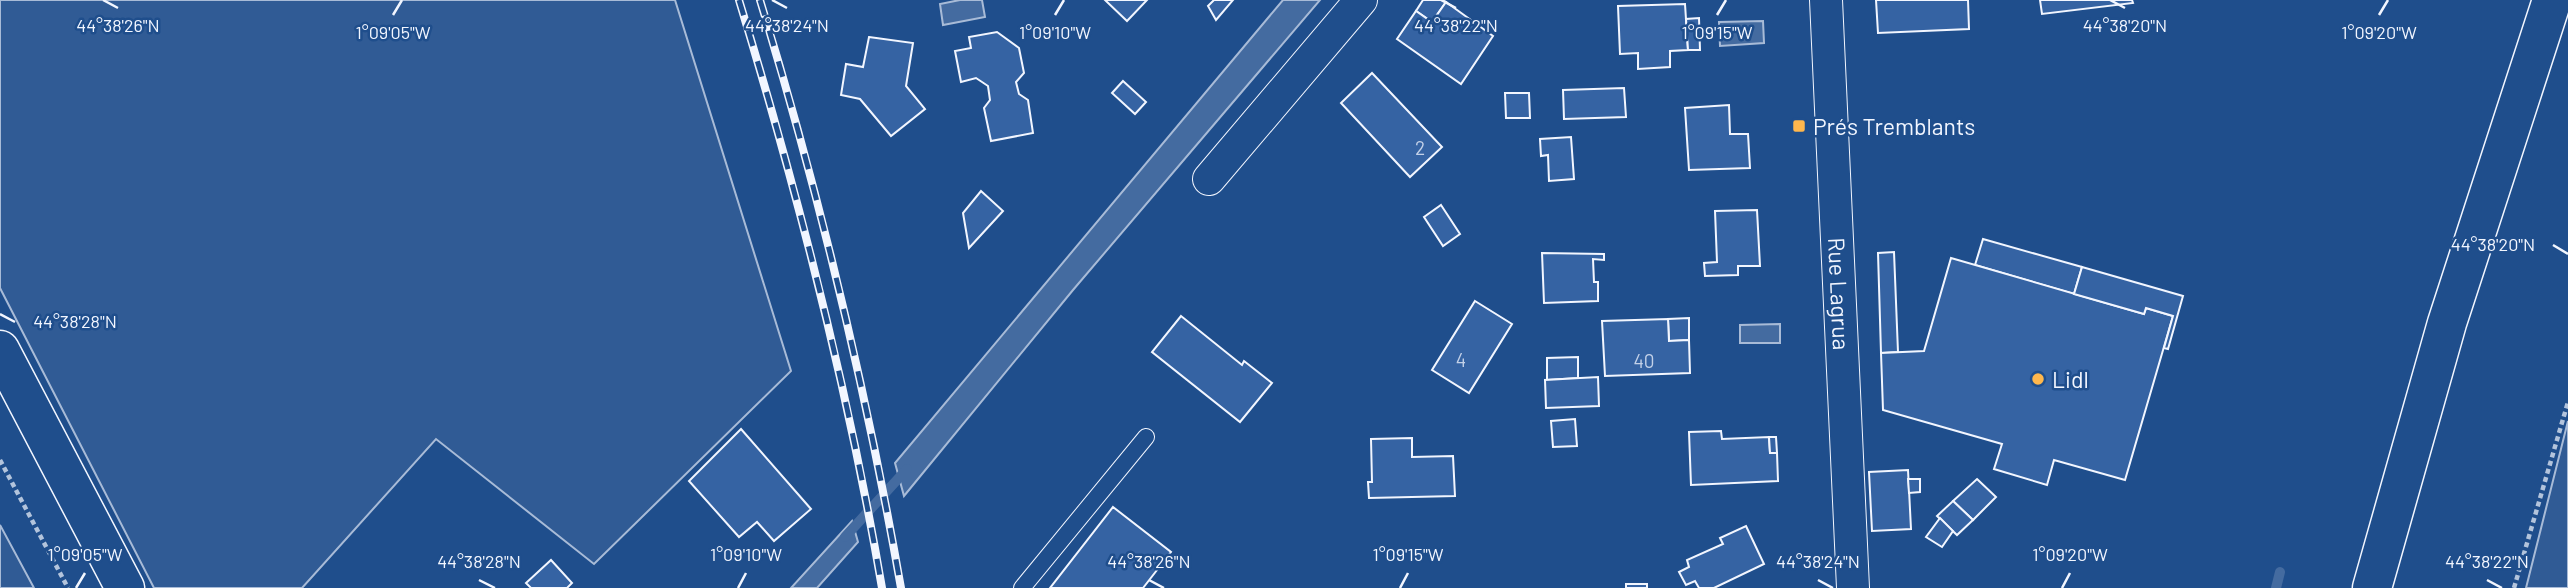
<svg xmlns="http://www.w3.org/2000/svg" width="2568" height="588" font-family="Barlow,sans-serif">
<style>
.built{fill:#305b95;stroke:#a8bbd7;stroke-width:2}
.water{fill:#446ba0;stroke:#a8bbd7;stroke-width:2}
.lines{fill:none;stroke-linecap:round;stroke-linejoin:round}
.stream{stroke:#446ba0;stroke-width:10}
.building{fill:#3563a3;stroke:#f2f6ff;stroke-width:2}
.service-casing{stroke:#f2f6ff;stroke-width:18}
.minor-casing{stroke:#f2f6ff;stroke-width:34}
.secondary-casing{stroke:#f2f6ff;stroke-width:41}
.primary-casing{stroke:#f2f6ff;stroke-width:41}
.path{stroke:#b3c4dc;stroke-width:4.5;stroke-dasharray:5 3.5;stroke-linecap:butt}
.service{stroke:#1f4e8c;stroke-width:16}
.minor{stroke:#1f4e8c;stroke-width:32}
.secondary{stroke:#1f4e8c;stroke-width:38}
.primary{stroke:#1f4e8c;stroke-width:38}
.rail-casing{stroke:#f2f6ff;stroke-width:8}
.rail{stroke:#1f4e8c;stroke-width:5;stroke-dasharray:16;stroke-linecap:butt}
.ticks{fill:none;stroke:#f2f6ff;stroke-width:2.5}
.poi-dot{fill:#ffb74d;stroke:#1f4e8c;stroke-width:2.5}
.labels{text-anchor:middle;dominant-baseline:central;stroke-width:5;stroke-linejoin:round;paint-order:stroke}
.number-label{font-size:19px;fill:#c3d1e8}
.poi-label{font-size:23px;fill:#f2f6ff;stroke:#1f4e8c;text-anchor:start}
.street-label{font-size:23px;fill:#f2f6ff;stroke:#1f4e8c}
.ticks-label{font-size:18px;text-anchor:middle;fill:#f2f6ff;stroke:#1f4e8c;stroke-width:5;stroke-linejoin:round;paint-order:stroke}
</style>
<rect width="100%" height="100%" fill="#1f4e8c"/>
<g class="built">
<path d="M0 0H675L791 371 594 564 436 439 302 588H154L0 288Z"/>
<path d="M2568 421V588H2526Z"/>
<path d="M0 525 34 588H0Z"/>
</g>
<g class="water">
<path d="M960 0H982L985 17 943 25 940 4Z"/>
<path d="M1283 0H1320L1073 290 904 496 895 463Z"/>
<path d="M1763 21 1764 43 1720 46 1719 22Z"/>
<path d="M1780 324V343H1740V325Z"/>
<path d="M852 521 858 542 817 588H791Z"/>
</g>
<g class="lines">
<g class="stream">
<path d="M845 537 907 469"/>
<path d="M2276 588 2280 572"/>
</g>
</g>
<g class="building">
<path d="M1105 0H1147L1127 21Z"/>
<path d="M1214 0H1233L1216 20 1208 6Z"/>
<path d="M1423 0H1442L1446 2 1432 22 1416 11Z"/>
<path d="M1876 0H1968L1969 29 1878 33Z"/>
<path d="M2040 0H2132L2133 3 2042 14Z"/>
<path d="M1446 2 1493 36 1461 84 1397 39 1416 11 1432 22Z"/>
<path d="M1685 4 1688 50 1670 51V67L1638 69V53L1620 54 1618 6Z"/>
<path d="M1699 18 1700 50H1688L1686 19Z"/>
<path d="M997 32 1019 48 1024 73 1016 82 1019 94 1028 100 1033 133 991 141 984 108 990 100 988 86 976 78 961 82 955 51 971 48 969 37Z"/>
<path d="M869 37 913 43 906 86 925 109 891 136 860 99 841 95 846 64 863 67Z"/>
<path d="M1372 73 1442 147 1410 177 1341 103Z"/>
<path d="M1123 81 1146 102 1135 114 1112 93Z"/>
<path d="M1624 88 1626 117 1564 119 1563 90Z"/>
<path d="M1505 93H1529L1530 118H1506Z"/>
<path d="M1729 105 1730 134H1748L1750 168 1689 170 1685 108Z"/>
<path d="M1571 137 1574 179 1549 181 1548 155 1541 156 1540 139Z"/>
<path d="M981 191 1003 211 969 248 963 213Z"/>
<path d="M1441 205 1460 234 1443 246 1424 217Z"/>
<path d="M1757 210 1760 266H1738V275L1705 276 1704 263 1717 262 1715 211Z"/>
<path d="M1983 239 2082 267 2074 294 1975 265Z"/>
<path d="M1894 252 1898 352 1881 353 1878 253Z"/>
<path d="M1542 253 1604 254V260L1593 259 1594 282H1598V301L1544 303Z"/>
<path d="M1951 258 2144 314 2146 308 2173 316 2125 480 2054 460 2047 485 1994 469 2002 444 1883 410 1881 353 1924 351Z"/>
<path d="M2082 267 2183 296 2168 349 2164 348 2173 316 2146 308 2144 314 2074 294Z"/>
<path d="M1475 301 1512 324 1469 393 1432 370Z"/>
<path d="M1181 316 1242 365 1244 361 1272 383 1240 422 1152 352Z"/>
<path d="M1689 318V340L1669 341 1668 319Z"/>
<path d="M1668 319 1669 341 1689 340 1690 373 1605 376 1602 321Z"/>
<path d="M1578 357V378L1547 380V358Z"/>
<path d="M1598 377 1599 406 1546 408 1545 380Z"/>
<path d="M1575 419 1577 446 1553 447 1551 421Z"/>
<path d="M741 429 811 509 774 541 757 522 739 537 689 481Z"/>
<path d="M1721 431 1722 439 1769 437 1770 453H1777L1778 481 1691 485 1689 432Z"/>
<path d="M1769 437H1776L1777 453H1770Z"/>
<path d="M1412 438V457L1453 456 1455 496 1369 498 1368 482H1372L1371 439Z"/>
<path d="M1908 470 1911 529 1872 531 1869 472Z"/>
<path d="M1908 479H1920V492L1909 493Z"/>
<path d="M1977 479 1996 497 1973 520 1953 501Z"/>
<path d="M1953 501 1973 520 1957 535 1937 516Z"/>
<path d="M1113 507 1171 552 1143 588H1050Z"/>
<path d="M1940 518 1953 531 1942 547 1926 537Z"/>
<path d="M1746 526 1764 564 1714 588H1699L1695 581 1686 585 1679 572 1689 567 1687 560 1723 544 1720 538Z"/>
<path d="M551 560 572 583 567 588H531L526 583Z"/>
<rect x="1626" y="584" width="21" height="4"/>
</g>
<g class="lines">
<g class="service-casing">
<path id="service" d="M1022 588 1146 437"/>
</g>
<g class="minor-casing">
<g id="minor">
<path id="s1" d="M1826 0 1853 588"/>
<path d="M1209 179 1361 0"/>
</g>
</g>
<g class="secondary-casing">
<path id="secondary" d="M0 350 125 588"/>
</g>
<g class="primary-casing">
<path id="primary" d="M2372 588 2447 323 2552 0"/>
</g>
<g class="path">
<path d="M0 460 68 588"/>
<path d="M2514 588 2568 402"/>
</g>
<use href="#service" class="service"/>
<use href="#minor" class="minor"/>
<use href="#secondary" class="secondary"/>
<use href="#primary" class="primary"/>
<g class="rail-casing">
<g id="rail">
<path d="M739 0C798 193 848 389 882 588"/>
<path d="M760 0C819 193 866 389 901 588"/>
</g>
</g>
<use href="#rail" class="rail"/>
</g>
<path class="ticks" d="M103 0 118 8M772 0 787 8M1441 0 1456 8M2110 0 2125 8M393 15 402 0M1055 15 1064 0M1717 15 1726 0M2379 15 2388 0M2553 245 2568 254M0 314 15 322M479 580 495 588M1149 580 1164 588M1818 580 1833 588M2487 580 2502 588M76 588 85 573M738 588 746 573M1400 588 1408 573M2062 588 2070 573"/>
<g class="poi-dot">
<rect x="1792" y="119" width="14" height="14" rx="3.5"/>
<circle cx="2038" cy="379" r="7"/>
</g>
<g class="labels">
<g class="number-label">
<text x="1420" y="147">2</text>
<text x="1461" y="359">4</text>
<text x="1644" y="360">40</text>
</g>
<g class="poi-label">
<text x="1813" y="126">Prés Tremblants</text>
<text x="2052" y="379">Lidl</text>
</g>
<g class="street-label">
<text stroke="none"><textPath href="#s1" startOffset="294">Rue Lagrua</textPath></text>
</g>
</g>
<g class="ticks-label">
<text x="118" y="32">44°38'26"N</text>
<text x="787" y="32">44°38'24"N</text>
<text x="1456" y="32">44°38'22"N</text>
<text x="2125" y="32">44°38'20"N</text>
<text x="393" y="39">1°09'05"W</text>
<text x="1055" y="39">1°09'10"W</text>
<text x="1717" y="39">1°09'15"W</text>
<text x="2379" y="39">1°09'20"W</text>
<text x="2493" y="251">44°38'20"N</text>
<text x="75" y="328">44°38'28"N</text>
<text x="85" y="561">1°09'05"W</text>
<text x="746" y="561">1°09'10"W</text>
<text x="1408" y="561">1°09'15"W</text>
<text x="2070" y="561">1°09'20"W</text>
<text x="479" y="568">44°38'28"N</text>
<text x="1149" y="568">44°38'26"N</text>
<text x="1818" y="568">44°38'24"N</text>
<text x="2487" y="568">44°38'22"N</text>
</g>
</svg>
